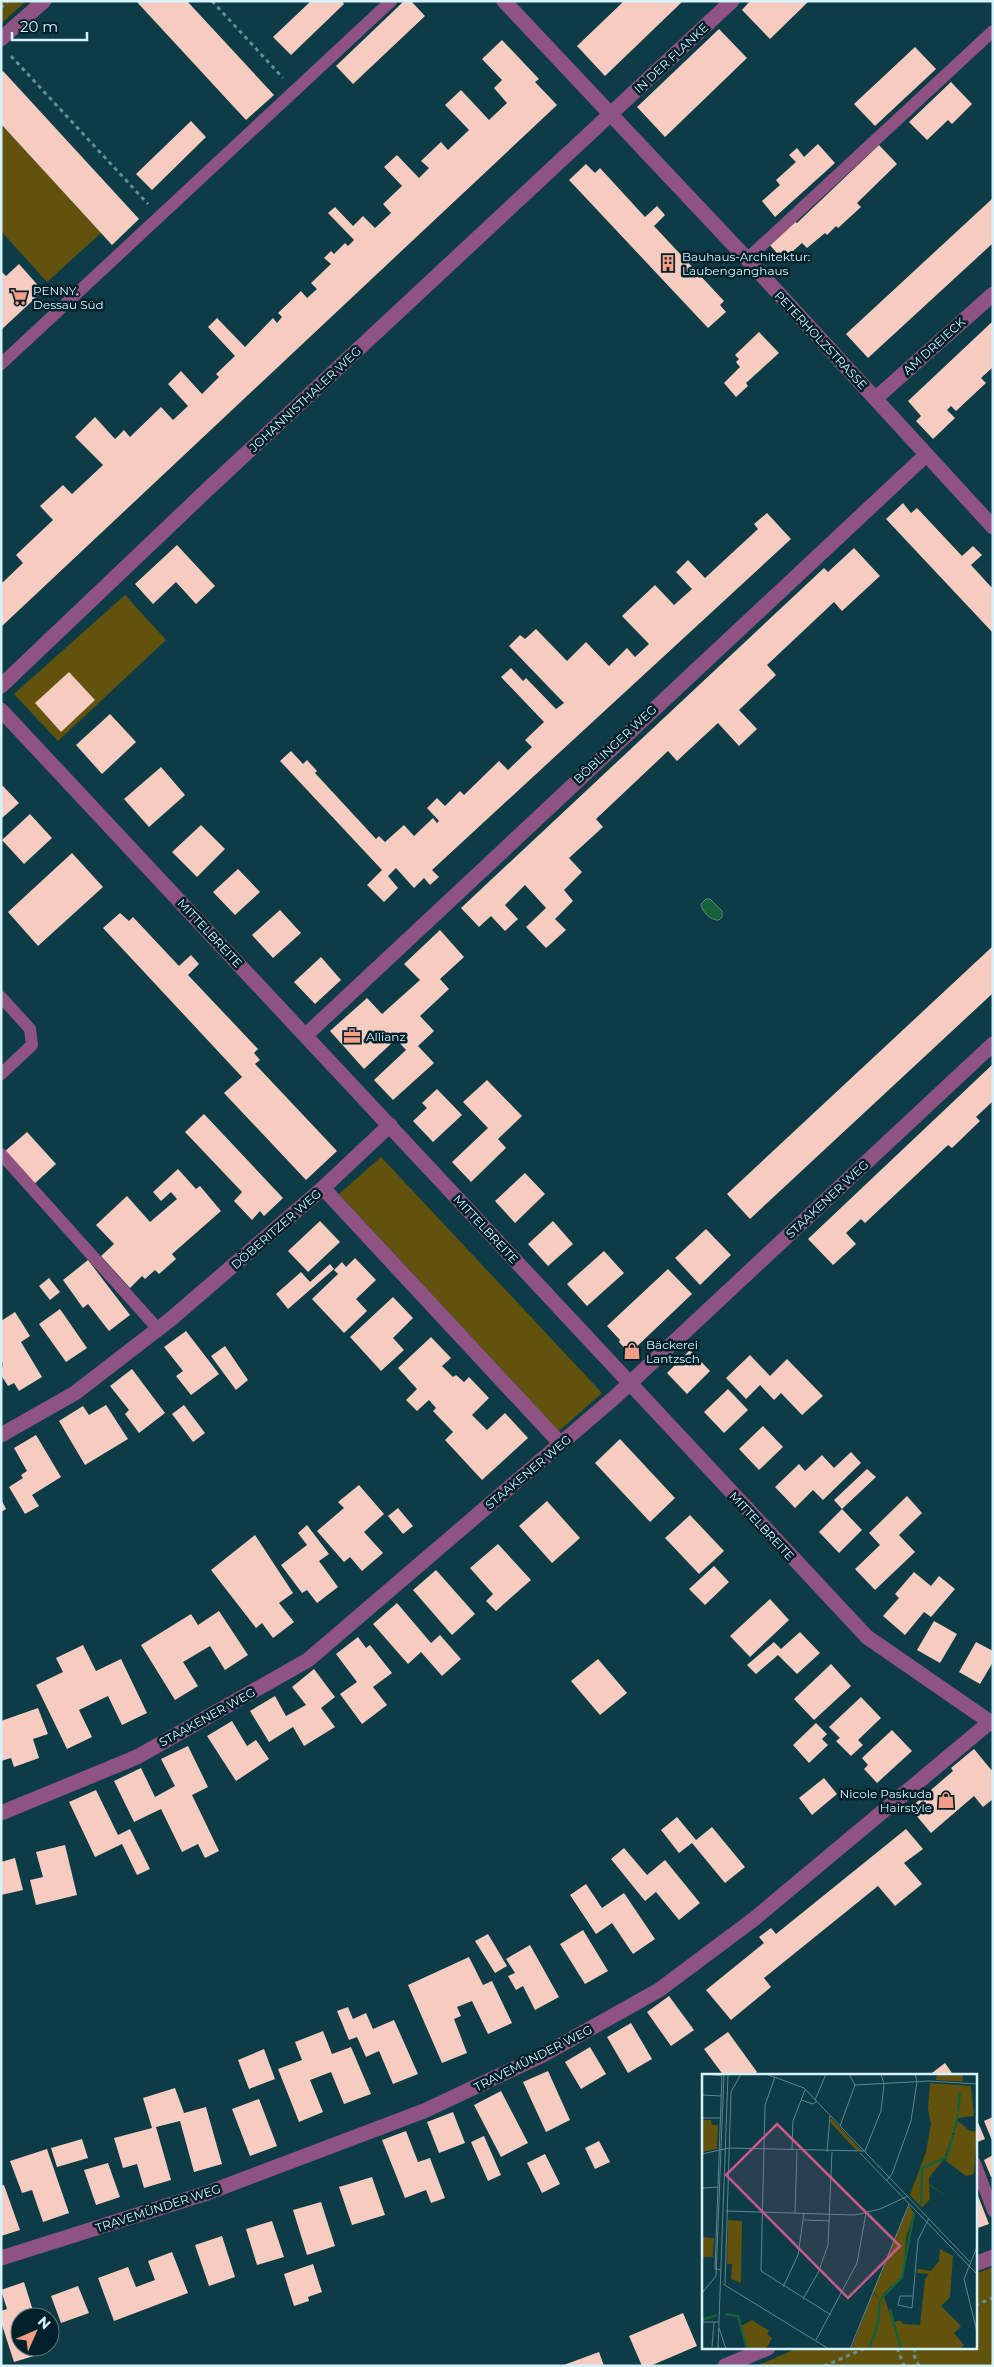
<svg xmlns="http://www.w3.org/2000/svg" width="994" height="2367" font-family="Montserrat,sans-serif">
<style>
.green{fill:#61530e}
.water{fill:#16613b;stroke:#4f8d75}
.building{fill:#f7ccc0}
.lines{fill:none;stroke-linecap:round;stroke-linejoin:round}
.path{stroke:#658d96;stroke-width:3;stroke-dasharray:4 4;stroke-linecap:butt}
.lane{stroke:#8e5380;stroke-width:12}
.street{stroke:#8e5380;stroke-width:15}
.labels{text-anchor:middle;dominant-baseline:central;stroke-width:5;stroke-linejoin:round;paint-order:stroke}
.street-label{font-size:12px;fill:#d4f3fc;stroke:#00212a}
.poi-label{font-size:12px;fill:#d4f3fc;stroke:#00212a;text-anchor:start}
.inset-river{fill:none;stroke:#16613b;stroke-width:2.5}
.inset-road{fill:none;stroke:#5d858f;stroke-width:1}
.view{fill:#c75a8b;fill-opacity:0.15;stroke:#c75a8b;stroke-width:2.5}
.inset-edge{fill:none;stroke:#d4f3fc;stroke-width:2.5}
</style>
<rect width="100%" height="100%" fill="#0d3c46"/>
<g class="green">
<path d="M1 1H26L1 24Z"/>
<path d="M1 124 101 233 47 282 1 231Z"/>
<path d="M125 595 166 640 58 741 14 694Z"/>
<path d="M381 1157 602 1393 559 1431 339 1194Z"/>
<path d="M993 2267V2366H756L798 2348H975V2274Z"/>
</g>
<path class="water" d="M706 899H710L722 911V917L719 920C711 921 702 912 701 904Z"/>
<g class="building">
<path d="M136 1H187L274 95 246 120Z"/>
<path d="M311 1H342L344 4 291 55 273 37Z"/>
<path d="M404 1H411L425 16 353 84 336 66Z"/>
<path d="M624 1H683L605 76 577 46Z"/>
<path d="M750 1H809L770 39 742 10Z"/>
<path d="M719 29 747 58 665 137 637 107Z"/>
<path d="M502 40 539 79 535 82 557 105 1 627V584L23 563 16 555 53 520 40 506 63 485 72 494 103 465 75 437 95 417 115 439 124 430 130 437 161 407 173 420 188 406 168 384 181 371 202 394 219 377 216 374 235 356 208 327 217 318 245 347 273 318 277 323 282 317 278 313 301 291 307 298 317 289 311 283 331 264 324 258 331 251 334 254 345 243 348 246 354 240 328 213 335 207 353 226 363 216 375 228 391 213 383 204 402 186 384 167 397 155 419 178 429 168 421 161 441 142 448 150 469 130 445 105 461 90 489 120 507 103 494 88 502 80 482 59Z"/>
<path d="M915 47 936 69 875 126 854 104Z"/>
<path d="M3 71 139 219 112 245 1 124V73Z"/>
<path d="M951 82 972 104 952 124 948 120 927 140 909 122Z"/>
<path d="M191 121 206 137 152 190 136 174Z"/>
<path d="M818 144 835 163 775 217 762 201 780 185 776 180 796 162 789 155 797 148 804 157Z"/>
<path d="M879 145 897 164 857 203 861 207 838 228 836 226 827 235 825 233 807 248 802 243 783 260 769 244 794 221 797 223Z"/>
<path d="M586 164 595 173 600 168 645 217 657 206 665 215 654 226 724 301 720 305 726 312 708 328 569 180Z"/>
<path d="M993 198V243L868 358 846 334Z"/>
<path d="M19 264 43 291 1 330V271L6 276Z"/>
<path d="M993 321V367L981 378 986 383 956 411 951 406 947 410 955 418 933 439 916 421 921 416 908 401Z"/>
<path d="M759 332 779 353 746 383 748 386 736 397 724 383 740 367 736 362 739 359 735 355Z"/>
<path d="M903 503 911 513 917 508 962 556 973 546 982 555 971 565 993 589V633L886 519Z"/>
<path d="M767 513 791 539 432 870 439 877 430 885 424 878 414 888 396 868 388 876 398 888 384 902 367 885 382 870 280 761 291 751 303 764 307 760 317 771 315 773 376 839 379 836 385 842 404 825 414 836 433 818 437 823 439 821 427 808 437 798 445 806 460 791 464 795 499 761 508 770 532 747 525 740 544 722 501 677 511 668 523 681 526 678 556 709 564 703 509 646 520 635 525 639 536 629 567 661 586 642 609 666 627 648 635 657 649 644 622 616 655 585 674 605 692 589 676 572 688 560 705 578 758 529 754 524Z"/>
<path d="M177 545 215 586 196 604 176 582 153 604 135 584Z"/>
<path d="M854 548 880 576 842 611 834 602 767 665 776 675 739 710 757 729 739 746 718 723 677 761 668 751 596 819 603 827 569 858 582 872 564 890 573 901 555 919 566 930 546 948 526 927 546 908 525 885 505 905 518 919 505 931 491 916 479 927 461 908 824 568 828 572Z"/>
<path d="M69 672 95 700 61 732 35 703Z"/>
<path d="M110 714 136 742 102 774 76 745Z"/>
<path d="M161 767 185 795 149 827 124 799Z"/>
<path d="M1 784 19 803 1 819Z"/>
<path d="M30 814 52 838 24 864 2 840Z"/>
<path d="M201 825 225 849 197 877 172 852Z"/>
<path d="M72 853 103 887 38 946 8 912Z"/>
<path d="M238 869 260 892 235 915 213 892Z"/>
<path d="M280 910 301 933 273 958 252 935Z"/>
<path d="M120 913 129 921 133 917 179 966 191 955 199 964 188 975 258 1049 254 1053 260 1060 255 1064 337 1151 306 1180 224 1093 242 1077 103 928Z"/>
<path d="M440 930 464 957 440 979 449 989 420 1016 434 1031 418 1046 434 1063 393 1100 374 1080 406 1050 396 1039 364 1069 330 1031 367 998 382 1014 420 980 404 964Z"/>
<path d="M993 946V993L750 1219 727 1194Z"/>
<path d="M321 957 341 980 315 1004 294 982Z"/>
<path d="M993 1064V1101L976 1117 980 1121 952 1148 948 1145 865 1223 861 1219 846 1233 856 1244 833 1265 808 1239Z"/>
<path d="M487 1080 522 1116 498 1139 506 1148 471 1182 452 1162 488 1128 463 1102Z"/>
<path d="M437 1089 462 1115 433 1142 413 1121 427 1108 422 1103Z"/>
<path d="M204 1114 283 1198 264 1216 260 1211 252 1220 234 1201 242 1192 185 1132Z"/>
<path d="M27 1132 56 1164 33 1185 4 1152Z"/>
<path d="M178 1169 196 1189 200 1186 221 1211 172 1254 176 1259 159 1274 155 1270 145 1279 142 1276 130 1288 101 1256 114 1244 96 1225 127 1196 150 1222 177 1199 171 1192 161 1201 153 1192Z"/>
<path d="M525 1173 545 1194 515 1223 495 1201Z"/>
<path d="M320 1221 340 1242 308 1272 288 1251Z"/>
<path d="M553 1221 573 1244 548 1266 528 1244Z"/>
<path d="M706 1229 731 1255 700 1285 675 1258Z"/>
<path d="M604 1251 624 1273 587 1306 567 1284Z"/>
<path d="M355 1258 376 1280 356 1299 367 1311 344 1333 312 1299 338 1274 334 1270 342 1262 346 1267Z"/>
<path d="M88 1260 130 1315 109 1331 88 1304 83 1308 63 1280Z"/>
<path d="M330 1264 334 1269 288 1309 276 1294 301 1272 310 1282Z"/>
<path d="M668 1269 692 1294 632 1351 628 1352 619 1342 620 1340 607 1326Z"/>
<path d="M49 1278 60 1292 50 1300 39 1286Z"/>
<path d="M393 1297 413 1318 393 1338 404 1350 381 1371 350 1337Z"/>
<path d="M60 1309 87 1348 66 1362 39 1324Z"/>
<path d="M15 1312 30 1336 21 1342 42 1377 19 1391 14 1383 8 1386 1 1375 3 1363 1 1360V1321Z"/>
<path d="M186 1331 219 1374 191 1395 176 1376 183 1371 164 1347Z"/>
<path d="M431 1337 451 1358 442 1366 453 1377 456 1375 464 1382 469 1377 489 1398 472 1415 487 1430 505 1413 528 1438 482 1480 445 1440 453 1432 433 1411 436 1408 429 1400 417 1411 406 1400 417 1389 398 1368Z"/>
<path d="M225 1346 248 1380 236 1390 211 1356Z"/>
<path d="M690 1350 710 1371 687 1394 667 1373Z"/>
<path d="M750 1355 770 1376 787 1359 823 1396 802 1415 781 1393 774 1400 760 1385 746 1399 726 1378Z"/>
<path d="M132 1369 165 1413 139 1433 125 1414 129 1410 110 1386Z"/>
<path d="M728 1389 748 1410 724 1433 704 1412Z"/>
<path d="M106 1405 128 1439 85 1465 59 1421 83 1406 89 1415Z"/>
<path d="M184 1405 205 1433 193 1442 172 1414Z"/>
<path d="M763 1426 783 1447 759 1470 739 1449Z"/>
<path d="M36 1435 61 1477 32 1495 39 1506 25 1514 9 1487 23 1478 21 1475 27 1471 14 1448Z"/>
<path d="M620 1439 675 1498 650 1522 595 1463Z"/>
<path d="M851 1452 861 1463 823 1500 813 1490 795 1508 775 1487 799 1464 805 1471 822 1455 834 1468Z"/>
<path d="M867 1469 876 1477 842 1509 834 1500Z"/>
<path d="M359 1485 384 1514 364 1532 383 1553 362 1571 350 1557 344 1562 317 1531 344 1508 338 1502Z"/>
<path d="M907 1496 922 1513 899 1535 915 1552 875 1590 855 1569 880 1545 869 1533Z"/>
<path d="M1 1499 6 1509 1 1512Z"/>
<path d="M547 1501 580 1538 552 1563 519 1526Z"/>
<path d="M398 1508 413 1526 403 1534 388 1516Z"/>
<path d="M842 1509 862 1530 839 1553 819 1532Z"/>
<path d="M690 1515 724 1551 699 1574 665 1538Z"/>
<path d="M307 1525 329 1554 319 1561 338 1587 317 1603 307 1590 302 1593 281 1565 307 1545 298 1533Z"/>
<path d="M255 1535 293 1593 279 1603 294 1622 273 1638 262 1623 256 1628 211 1570Z"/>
<path d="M498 1544 531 1580 496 1611 486 1601 493 1594 470 1568Z"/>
<path d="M714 1566 729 1582 705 1605 689 1589Z"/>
<path d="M436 1570 475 1614 452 1635 413 1590Z"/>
<path d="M914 1572 931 1586 939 1576 955 1589 931 1617 924 1612 905 1635 883 1616 899 1598 895 1594Z"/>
<path d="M770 1599 789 1620 750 1657 730 1636Z"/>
<path d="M397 1603 431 1643 440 1635 461 1659 442 1676 421 1652 408 1664 373 1624Z"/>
<path d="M219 1611 248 1655 225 1670 210 1646 183 1662 198 1686 175 1700 141 1645 191 1614 198 1625Z"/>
<path d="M934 1621 957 1634 940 1663 917 1650Z"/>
<path d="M800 1632 820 1653 797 1674 778 1655 756 1674 747 1665 774 1642 781 1649Z"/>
<path d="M358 1637 366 1648 370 1645 392 1673 373 1687 387 1705 362 1724 340 1694 357 1682 336 1654Z"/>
<path d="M976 1642 993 1651V1662L980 1684 959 1672Z"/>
<path d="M83 1645 96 1671 121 1659 147 1713 122 1725 108 1696 79 1710 92 1737 67 1749 36 1685 63 1672 56 1658Z"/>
<path d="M598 1659 627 1693 600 1715 571 1681Z"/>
<path d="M831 1664 851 1686 814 1720 794 1699Z"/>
<path d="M314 1669 335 1697 321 1708 335 1727 304 1746 293 1727 269 1742 250 1711 275 1696 286 1716 306 1705 292 1687Z"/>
<path d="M861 1697 881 1718 858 1740 863 1745 851 1756 836 1741 840 1738 829 1727Z"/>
<path d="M38 1708 48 1734 33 1739 39 1758 14 1767 11 1758 1 1761V1721Z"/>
<path d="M232 1721 247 1746 256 1740 269 1759 236 1781 207 1736Z"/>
<path d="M816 1723 827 1734 822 1739 828 1745 809 1763 793 1745Z"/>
<path d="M892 1730 912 1751 877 1783 864 1769 868 1765 862 1758Z"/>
<path d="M188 1746 208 1787 192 1795 219 1851 205 1858 198 1844 182 1852 161 1809 134 1822 114 1781 141 1768 155 1797 175 1786 161 1759Z"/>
<path d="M974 1749 993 1772V1799L983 1807 974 1796 931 1833 910 1808 953 1771 951 1768Z"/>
<path d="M824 1778 837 1794 812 1815 799 1798Z"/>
<path d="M96 1790 118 1835 130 1829 150 1869 137 1875 122 1844 95 1857 69 1802Z"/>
<path d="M677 1817 696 1840 712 1827 745 1867 725 1883 692 1843 679 1853 661 1830Z"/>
<path d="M906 1829 923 1849 904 1863 922 1884 895 1906 878 1886 764 1978 771 1987 731 2020 706 1990 764 1943 759 1937 771 1928 776 1934Z"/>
<path d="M65 1845 77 1895 36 1905 30 1880 43 1877 36 1852Z"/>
<path d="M624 1848 647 1875 665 1860 700 1903 679 1920 656 1892 645 1901 611 1859Z"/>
<path d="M15 1858 23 1890 1 1895V1862Z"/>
<path d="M586 1884 602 1908 624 1893 655 1939 633 1954 612 1923 596 1934 570 1895Z"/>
<path d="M583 1930 608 1971 585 1984 560 1944Z"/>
<path d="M488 1934 507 1966 495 1973 475 1941Z"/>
<path d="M530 1945 559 1997 535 2010 523 1986 516 1990 508 1976 515 1973 506 1959Z"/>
<path d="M469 1957 483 1985 492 1981 512 2023 488 2034 472 2001 457 2007 461 2016 454 2019 467 2053 442 2063 408 1985Z"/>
<path d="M669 1996 694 2030 671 2046 647 2012Z"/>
<path d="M348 2007 353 2019 366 2013 373 2029 394 2020 418 2074 393 2084 379 2051 366 2057 357 2037 349 2040 337 2011Z"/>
<path d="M631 2023 652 2059 628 2073 607 2037Z"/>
<path d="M323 2031 332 2054 351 2047 371 2094 344 2104 331 2072 310 2080 323 2112 299 2122 278 2069 302 2060 295 2042Z"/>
<path d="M728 2032 757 2072 752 2076H724L704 2049Z"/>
<path d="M590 2047 606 2074 581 2089 565 2062Z"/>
<path d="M264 2049 275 2079 249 2089 238 2060Z"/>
<path d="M945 2063 954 2076H928Z"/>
<path d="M548 2071 570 2120 546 2132 523 2082Z"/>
<path d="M175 2088 184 2113 206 2107 222 2164 194 2172 180 2121 156 2127 171 2180 144 2188 137 2164 123 2168 114 2138 152 2128 143 2098Z"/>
<path d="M501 2091 528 2143 501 2157 474 2105Z"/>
<path d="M259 2099 277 2146 250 2156 232 2109Z"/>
<path d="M453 2112 465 2143 439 2153 427 2122Z"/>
<path d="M975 2115 985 2139 975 2143Z"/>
<path d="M993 2117V2143L984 2121Z"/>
<path d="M406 2131 418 2162 430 2158 445 2198 431 2203 426 2190 405 2198 382 2140Z"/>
<path d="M484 2136 501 2175 488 2181 471 2142Z"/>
<path d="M82 2139 88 2158 57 2167 51 2148Z"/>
<path d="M599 2141 610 2162 595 2169 585 2148Z"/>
<path d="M47 2149 69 2213 43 2222 32 2190 22 2193 10 2161Z"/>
<path d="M545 2154 560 2184 542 2193 527 2163Z"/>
<path d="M993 2155V2176L991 2177 984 2160Z"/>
<path d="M108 2163 120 2197 96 2205 84 2170Z"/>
<path d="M372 2177 385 2215 352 2225 339 2187Z"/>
<path d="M4 2185 20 2230 1 2236V2186Z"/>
<path d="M975 2188 989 2224 975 2229Z"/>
<path d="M321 2202 335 2246 307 2255 293 2210Z"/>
<path d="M272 2221 284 2257 257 2265 246 2229Z"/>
<path d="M222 2236 235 2277 209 2286 195 2245Z"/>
<path d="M172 2252 188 2293 114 2321 98 2278 128 2267 136 2287 155 2280 148 2261Z"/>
<path d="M313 2264 322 2292 308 2297 309 2301 294 2306 284 2274Z"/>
<path d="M24 2282 35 2317H20V2347H45L47 2352 14 2362 1 2322V2311L7 2309 1 2290Z"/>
<path d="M78 2286 89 2313 61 2323 51 2296Z"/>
<path d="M683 2313 697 2346 650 2366H642L629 2336Z"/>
<path d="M599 2352 604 2366H561Z"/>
</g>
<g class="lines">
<g class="path">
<path d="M212 1 283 78"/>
<path d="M1 8 8 1"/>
<path d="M11 56 148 204"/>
<path d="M975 2305 993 2298"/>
<path d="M975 2314 978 2319"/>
<path d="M897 2348 904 2366"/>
<path d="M916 2348 913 2353 919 2366"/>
<path d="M824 2366 866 2348"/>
</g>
<g class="lane">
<path d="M747 259 993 31"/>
<path d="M1 364 391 1"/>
<path d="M1 997 30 1029 32 1045 1 1074"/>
<path d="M1 1154 158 1329"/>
<path d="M975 2163 993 2211"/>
</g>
<g class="street">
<path d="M504 1 747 259 993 527"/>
<path d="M1 39 44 1"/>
<path d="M876 398 993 294"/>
<path d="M1 686 208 489 732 1"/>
<path d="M1 710 867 1637 993 1724"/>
<path d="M306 1035 926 455"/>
<path d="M323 1188 561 1444"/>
<path d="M1 1435 75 1393 171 1319 323 1188 390 1125"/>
<path d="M1 1813 137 1757 308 1660 615 1397 993 1044"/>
<path d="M1 2258 207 2193 424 2111 543 2055 659 1990 754 1919 990 1722"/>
<path d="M975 2264 993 2257"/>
<path d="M725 2366 768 2348"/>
</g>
</g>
<defs>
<g id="building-bare" transform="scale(1.35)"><path d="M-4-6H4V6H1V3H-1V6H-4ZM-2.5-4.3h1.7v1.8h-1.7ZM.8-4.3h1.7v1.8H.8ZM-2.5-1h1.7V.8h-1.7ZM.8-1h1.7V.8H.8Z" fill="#f49e87" stroke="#00212a" stroke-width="2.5" paint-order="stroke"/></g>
<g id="supermarket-bare" transform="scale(1.35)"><path d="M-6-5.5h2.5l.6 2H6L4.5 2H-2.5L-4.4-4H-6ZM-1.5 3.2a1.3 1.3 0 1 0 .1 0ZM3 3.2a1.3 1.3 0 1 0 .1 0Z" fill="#f49e87" stroke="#00212a" stroke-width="2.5" paint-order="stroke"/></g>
<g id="office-bare" transform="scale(1.35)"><path d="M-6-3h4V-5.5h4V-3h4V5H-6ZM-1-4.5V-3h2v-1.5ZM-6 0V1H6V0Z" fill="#f49e87" stroke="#00212a" stroke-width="2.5" paint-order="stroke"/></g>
<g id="shop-bare" transform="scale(1.35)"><path d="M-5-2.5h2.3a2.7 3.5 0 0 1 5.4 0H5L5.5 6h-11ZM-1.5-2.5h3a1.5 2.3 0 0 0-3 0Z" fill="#f49e87" stroke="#00212a" stroke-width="2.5" paint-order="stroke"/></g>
</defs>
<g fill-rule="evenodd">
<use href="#building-bare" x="668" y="263"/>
<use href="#supermarket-bare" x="19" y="297"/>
<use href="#office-bare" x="352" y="1036"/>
<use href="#shop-bare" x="632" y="1351"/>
<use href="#shop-bare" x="946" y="1800"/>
</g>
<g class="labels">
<g class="street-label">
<text transform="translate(671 58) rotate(-43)">IN DER FLANKE</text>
<text transform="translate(821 340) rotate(47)">PETERHOLZSTRASSE</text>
<text transform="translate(934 346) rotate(-42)">AM DREIECK</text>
<text transform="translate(305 399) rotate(-43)">JOHANNISTHALER WEG</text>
<text transform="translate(615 744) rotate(-43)">BÖBLINGER WEG</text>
<text transform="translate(210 933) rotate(47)">MITTELBREITE</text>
<text transform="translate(827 1199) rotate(-43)">STAAKENER WEG</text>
<text transform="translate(276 1229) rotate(-41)">DÖBERITZER WEG</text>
<text transform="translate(486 1229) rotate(47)">MITTELBREITE</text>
<text transform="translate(528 1472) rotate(-40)">STAAKENER WEG</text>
<text transform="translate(762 1526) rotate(47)">MITTELBREITE</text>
<text transform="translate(207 1717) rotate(-29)">STAAKENER WEG</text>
<text transform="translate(533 2058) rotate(-27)">TRAVEMÜNDER WEG</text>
<text transform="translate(158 2208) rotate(-18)">TRAVEMÜNDER WEG</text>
</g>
<g class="poi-label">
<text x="682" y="256">Bauhaus-Architektur:<tspan x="682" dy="14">Laubenganghaus</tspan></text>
<text x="33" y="290">PENNY.<tspan x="33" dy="14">Dessau Süd</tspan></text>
<text x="366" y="1036">Allianz</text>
<text x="646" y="1344">Bäckerei<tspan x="646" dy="14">Lantzsch</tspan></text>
<text x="932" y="1793" text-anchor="end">Nicole Paskuda<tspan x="932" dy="14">Hairstyle</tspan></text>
</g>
</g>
<g transform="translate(702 2074)">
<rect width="275" height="275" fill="#0d3c46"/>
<path d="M235 0H260L261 7 269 8 234 6ZM228 9 269 12 272 42 256 44 242 85 227 104V110L250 126 227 111 228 125 220 134 208 121 224 78 229 50 226 35ZM130 45 159 76H154L127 47ZM0 46H9L10 51H16L15 75 0 78ZM256 47 268 57H275L272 100 264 102 244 87ZM207 131 212 139 204 164 202 194 198 204 181 220 191 249 198 246 201 250 218 251 223 205 227 200 215 199V195L229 197 237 187 238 175 251 182 248 223 239 232 259 252 252 259 262 271 258 275H149L171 219 178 226 171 217ZM26 146 40 147 39 209 29 205 30 190H25ZM0 163 12 164 11 183H0ZM50 246 67 257 65 260 70 264 64 275H44L39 252Z" fill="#61530e"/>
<path class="inset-river" d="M256 37 258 19M252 59 256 40M219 132 220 94 245 83 251 61M178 226 200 203 212 139M188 235 199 275M23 240 36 242 45 275M0 246 15 241M167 275 176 250 178 227"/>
<path class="inset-road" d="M4 0 20 2M64 0 102 14 268 188M73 3 63 31 59 197 129 241M153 11 227 7 275 10M0 21 19 22M99 26 111 30 115 27M113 26 124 0M0 44H18M138 52 153 11 147 0M90 76 91 47 103 16M125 78 128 42M158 79 275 200M0 80 27 74 163 77 179 37 182 10 179 0M184 107 190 100 209 47 215 8 213 0M0 114 16 113M24 137 153 141 178 135 206 122M93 139 95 77M102 146 128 147M275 173 262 205 275 258M19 196 13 195 20 0M21 210 127 275M23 210 29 18 39 0M81 213 96 181 102 139M0 219 14 202 22 0M211 222H198L196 231 210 234 216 166 227 144M101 225 116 199 126 171 130 78M0 248H17M17 254 24 275M114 266 155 189 164 139M10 273 12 248M16 275 26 0M148 275 207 130"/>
<path class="view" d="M75 50 198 172 146 224 24 101Z"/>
<rect width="275" height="275" class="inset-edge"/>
</g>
<rect width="994" height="2367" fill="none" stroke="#d4f3fc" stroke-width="5"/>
<g transform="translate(35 2332) rotate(45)"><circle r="24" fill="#00212a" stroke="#55757e"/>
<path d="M0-4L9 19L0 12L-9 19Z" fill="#f49e87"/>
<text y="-8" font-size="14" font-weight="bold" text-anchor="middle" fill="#d4f3fc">N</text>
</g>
<path d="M12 32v8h75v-8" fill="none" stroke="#d4f3fc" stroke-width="2.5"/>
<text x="20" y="32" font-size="15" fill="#d4f3fc" stroke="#00212a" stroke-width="4" paint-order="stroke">20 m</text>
</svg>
